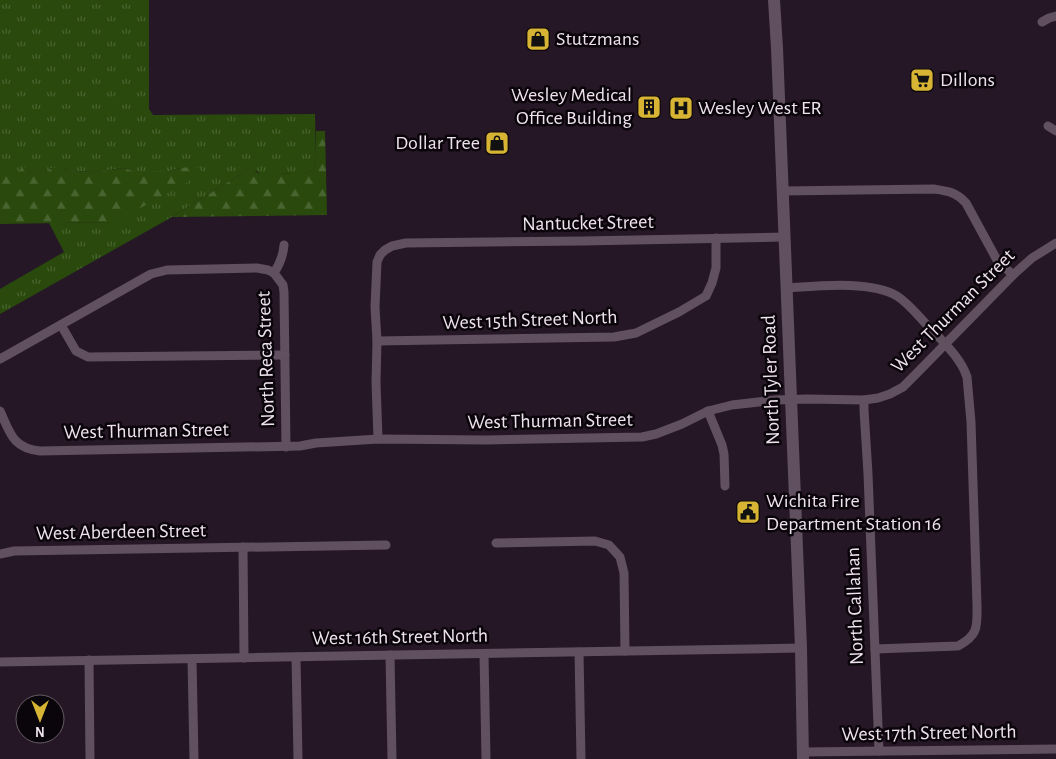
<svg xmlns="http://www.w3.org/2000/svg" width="1056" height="759" font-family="'Alegreya Sans',sans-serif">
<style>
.grass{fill:url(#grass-tufts)}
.forest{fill:url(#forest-firs)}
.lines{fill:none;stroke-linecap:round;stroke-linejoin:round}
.street{stroke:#615060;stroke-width:9}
.secondary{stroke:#615060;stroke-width:12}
.labels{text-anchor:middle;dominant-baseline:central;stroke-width:5;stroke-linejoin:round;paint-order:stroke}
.poi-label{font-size:20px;fill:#eee3ed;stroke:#0a050a;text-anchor:start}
.street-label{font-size:20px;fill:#eee3ed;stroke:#0a050a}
</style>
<defs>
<pattern id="grass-tufts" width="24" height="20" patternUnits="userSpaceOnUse" patternTransform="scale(1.25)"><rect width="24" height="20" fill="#294a0c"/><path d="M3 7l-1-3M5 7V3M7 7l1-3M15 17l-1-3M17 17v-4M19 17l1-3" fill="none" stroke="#486430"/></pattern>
<pattern id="forest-firs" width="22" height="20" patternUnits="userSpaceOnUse" patternTransform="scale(1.25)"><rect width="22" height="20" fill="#294a0c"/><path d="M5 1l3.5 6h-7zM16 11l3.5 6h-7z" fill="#486430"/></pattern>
</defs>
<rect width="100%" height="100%" fill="#251725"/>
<path class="grass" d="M0 0H149V109L153 115 315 114 316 161 314 169 305 173H292L281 174H260L257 171 246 170 238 176 172 217 0 314V289L64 252 49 223 115 222 180 168 169 171H133L123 168 96 172 68 171 62 168H52L44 173H34L24 168 16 174H0Z"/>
<g class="forest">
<path d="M316 131H325L327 215 172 217 238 176 246 170H253L260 174H281L292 173H305L314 169 316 161Z"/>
<path d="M23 167 34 173H44L52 168H62L68 171 96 172 123 168 133 171H169L180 168 191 167 198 168 204 173 115 222 0 224V174H16Z"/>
</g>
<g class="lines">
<g class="street">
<path d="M1042 22 1049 18 1056 16"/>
<path d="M1048 126 1056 131"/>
<path d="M782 191 934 189C948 191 956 192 966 203L997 260 1013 275"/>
<path d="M284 245C283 257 280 264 274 273L283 285 284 292 286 447"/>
<path d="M787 288C817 286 871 280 897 296 911 305 921 320 933 331 946 345 961 359 967 377L971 422 977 605C977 626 979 635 958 646L875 649"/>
<path d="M61 325 76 351 88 357 285 355"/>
<path d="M377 341 614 337 636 333 679 312 706 296 712 283 716 268V238"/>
<path d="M0 359 151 274 167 270 257 268 268 270 274 273"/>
<path d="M864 400V410L868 474 879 751"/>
<path d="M0 411C10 432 12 448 40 451L300 446 316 443 378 439 486 440 642 437 656 434 682 424 708 411 732 405 776 400 807 399 864 400 878 398 890 394 903 387 914 376 1013 275 1032 258 1056 243"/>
<path d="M708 411 722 445 724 454 725 486"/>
<path d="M378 439 376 382 377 341 375 307 377 262 380 255 385 250 392 246 406 243 583 241 784 237"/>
<path d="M496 543 595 541 609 545 620 557 624 573 625 651"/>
<path d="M243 547 244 658"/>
<path d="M0 554 14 551 386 545"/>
<path d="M579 652 581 759"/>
<path d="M484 654 486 759"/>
<path d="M390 655 392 759"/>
<path d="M296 657 298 759"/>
<path d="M192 659 194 759"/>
<path d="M89 660 90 759"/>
<path d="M0 662 801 648"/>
<path d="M803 752 1056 749"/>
</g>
<path class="secondary" d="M774 0 777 48 801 648 803 759"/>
</g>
<defs>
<g id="shop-square" transform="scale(1.25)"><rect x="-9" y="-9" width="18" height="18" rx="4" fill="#d7b434" stroke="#0a050a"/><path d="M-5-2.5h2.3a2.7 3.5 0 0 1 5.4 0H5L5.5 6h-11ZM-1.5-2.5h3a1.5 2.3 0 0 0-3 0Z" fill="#111"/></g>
<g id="supermarket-square" transform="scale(1.25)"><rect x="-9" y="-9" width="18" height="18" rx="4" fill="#d7b434" stroke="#0a050a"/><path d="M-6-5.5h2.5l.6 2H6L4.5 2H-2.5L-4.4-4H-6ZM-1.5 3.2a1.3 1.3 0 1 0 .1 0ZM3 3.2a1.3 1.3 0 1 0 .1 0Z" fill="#111"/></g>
<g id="building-square" transform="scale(1.25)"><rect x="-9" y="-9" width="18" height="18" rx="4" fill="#d7b434" stroke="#0a050a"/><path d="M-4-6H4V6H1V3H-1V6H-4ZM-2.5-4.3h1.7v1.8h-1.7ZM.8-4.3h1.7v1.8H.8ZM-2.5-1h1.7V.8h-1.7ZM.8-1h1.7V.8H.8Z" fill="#111"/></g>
<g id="hospital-square" transform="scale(1.25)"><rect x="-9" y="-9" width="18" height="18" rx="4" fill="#d7b434" stroke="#0a050a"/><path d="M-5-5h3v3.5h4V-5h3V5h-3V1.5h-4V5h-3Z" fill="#111"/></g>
<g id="civic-square" transform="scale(1.25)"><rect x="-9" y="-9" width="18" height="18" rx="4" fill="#d7b434" stroke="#0a050a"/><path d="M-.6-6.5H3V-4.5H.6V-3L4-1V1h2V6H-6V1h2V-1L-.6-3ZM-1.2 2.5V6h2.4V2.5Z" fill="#111"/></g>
</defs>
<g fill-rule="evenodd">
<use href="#shop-square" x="538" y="39"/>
<use href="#supermarket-square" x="922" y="80"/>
<use href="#building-square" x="649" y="107"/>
<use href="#hospital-square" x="681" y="108"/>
<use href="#shop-square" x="497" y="143"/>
<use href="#civic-square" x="748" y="512"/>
</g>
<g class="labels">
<g class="poi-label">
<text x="556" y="39">Stutzmans</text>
<text x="940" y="80">Dillons</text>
<text x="632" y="95" text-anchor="end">Wesley Medical<tspan x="632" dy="23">Office Building</tspan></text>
<text x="698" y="108">Wesley West ER</text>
<text x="480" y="143" text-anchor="end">Dollar Tree</text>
<text x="766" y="501">Wichita Fire<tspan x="766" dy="23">Department Station 16</tspan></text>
</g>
<g class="street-label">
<text transform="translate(588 223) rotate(-1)">Nantucket Street</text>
<text transform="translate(953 311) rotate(-45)">West Thurman Street</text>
<text transform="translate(530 320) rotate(-2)">West 15th Street North</text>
<text transform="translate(266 359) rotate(-92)">North Reca Street</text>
<text transform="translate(771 380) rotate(-92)">North Tyler Road</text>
<text transform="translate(550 421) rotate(-1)">West Thurman Street</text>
<text transform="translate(146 431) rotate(-1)">West Thurman Street</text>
<text transform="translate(121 532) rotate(-1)">West Aberdeen Street</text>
<text transform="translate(855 606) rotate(-92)">North Callahan</text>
<text transform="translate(400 637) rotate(-1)">West 16th Street North</text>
<text transform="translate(929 733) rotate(-1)">West 17th Street North</text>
</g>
</g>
<g transform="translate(40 719) rotate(180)"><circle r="24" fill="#0a050a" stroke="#655e65"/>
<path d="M0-4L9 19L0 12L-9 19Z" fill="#d7b434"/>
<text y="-8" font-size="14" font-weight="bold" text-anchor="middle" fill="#eee3ed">N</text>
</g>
</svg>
